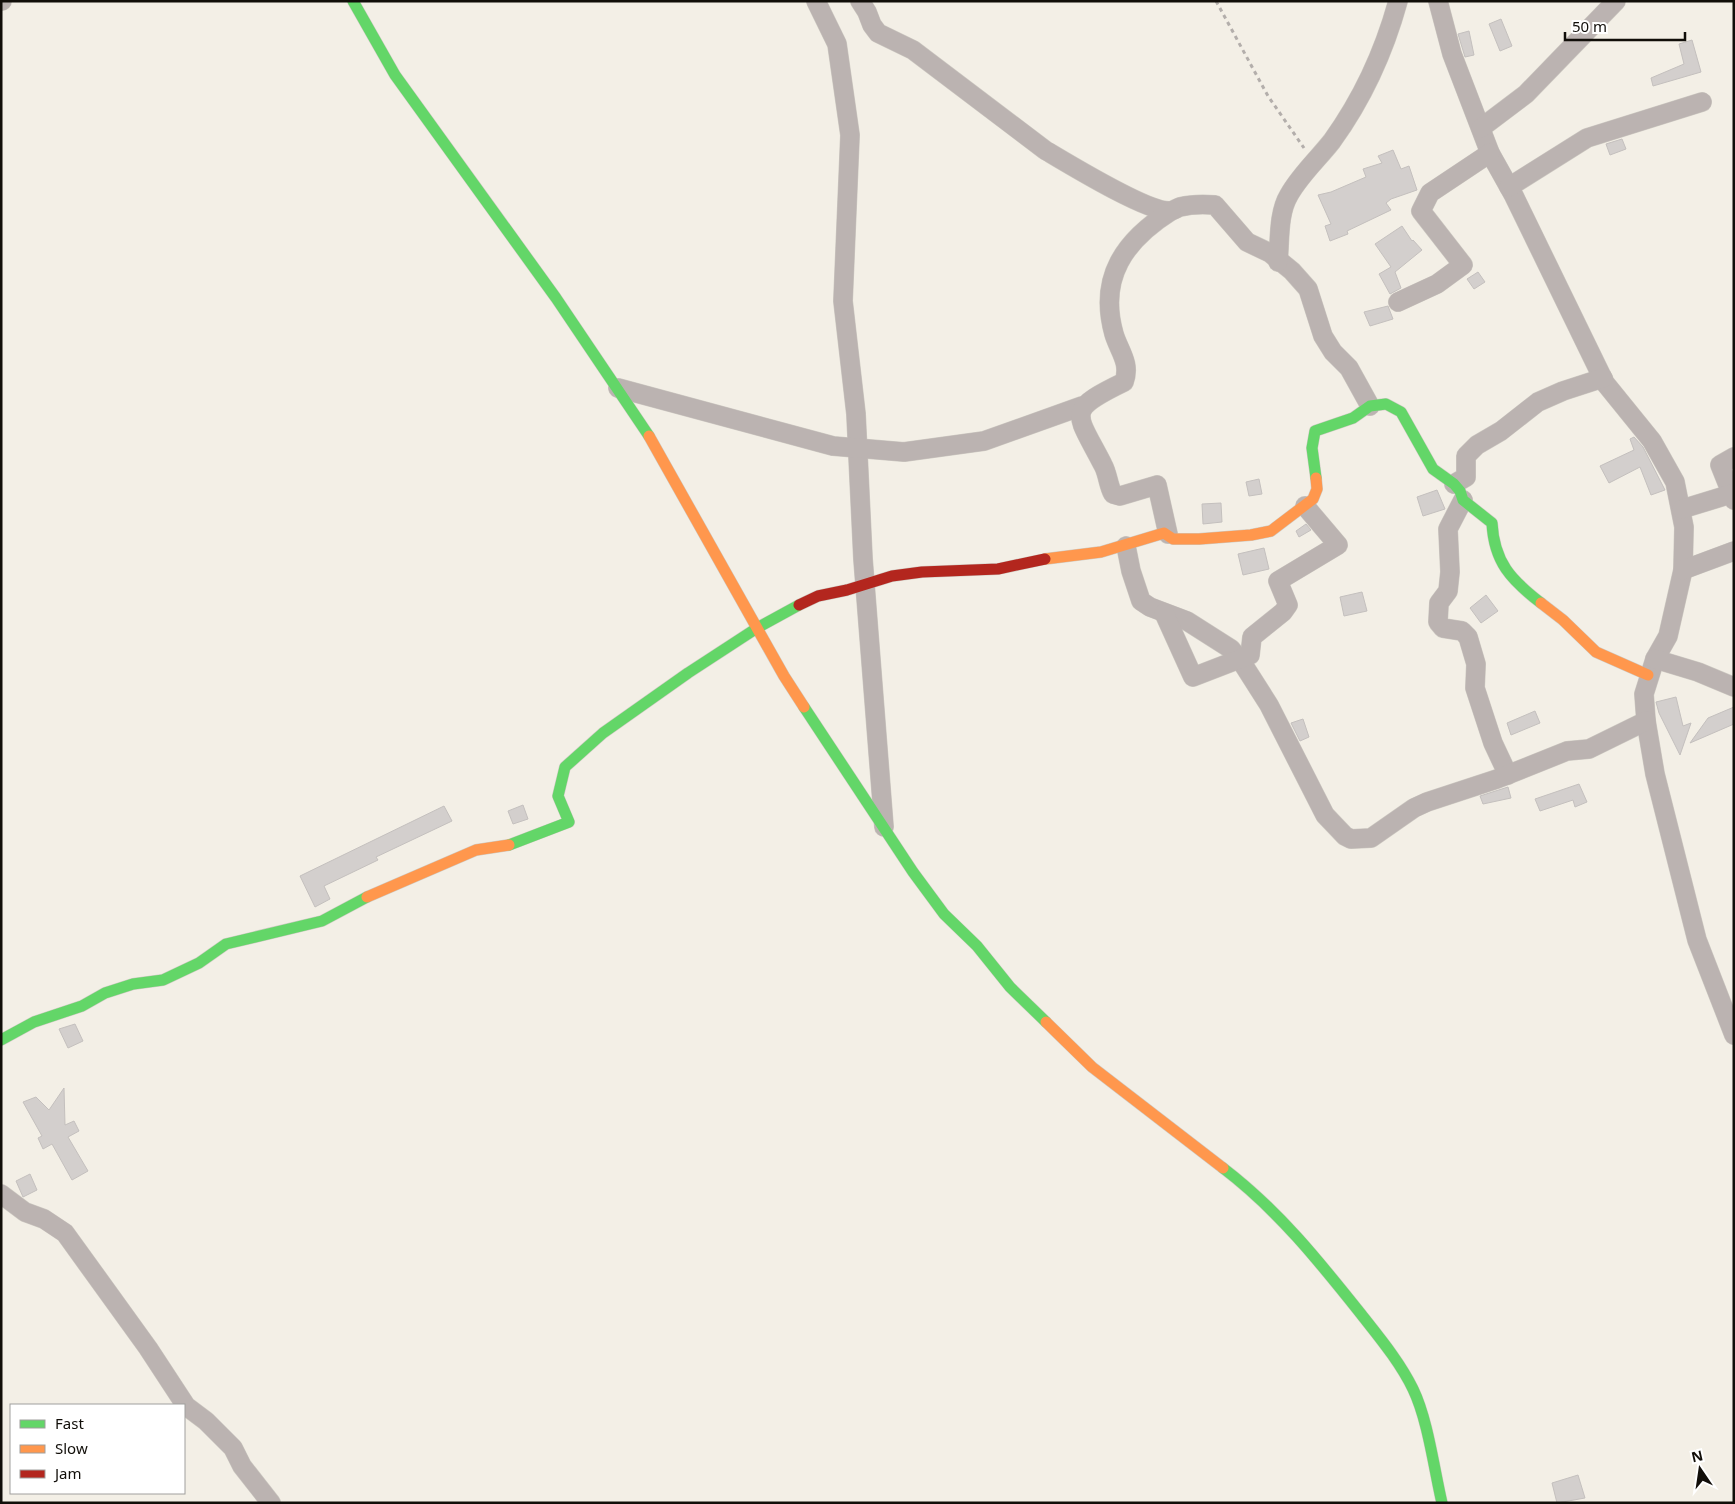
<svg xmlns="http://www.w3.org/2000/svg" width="1735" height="1504" font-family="'Noto Sans',sans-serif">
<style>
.building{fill:#d3cfcd;stroke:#c4c0be}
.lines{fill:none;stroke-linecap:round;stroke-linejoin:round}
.street-casing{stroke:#cecac3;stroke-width:20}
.fast-casing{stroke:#cecac3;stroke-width:12}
.slow-casing{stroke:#cecac3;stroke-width:12}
.jam-casing{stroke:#cecac3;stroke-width:12}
.path{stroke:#b3aeab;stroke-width:3;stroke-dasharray:4 4;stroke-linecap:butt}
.street{stroke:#bbb3b1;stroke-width:19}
.fast{stroke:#63d668;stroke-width:11}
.slow{stroke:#ff974d;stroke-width:11}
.jam{stroke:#b3261e;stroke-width:11}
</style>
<rect width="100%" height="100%" fill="#f3efe6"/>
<g class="building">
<path d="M1501 19 1512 46 1500 51 1489 24Z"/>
<path d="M1469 31 1474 55 1465 57 1458 34Z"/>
<path d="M1692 40 1701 72 1653 86 1651 78 1684 64 1679 44Z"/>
<path d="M1622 139 1626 149 1610 155 1606 144Z"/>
<path d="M1393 150 1401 169 1409 166 1417 190 1391 199 1386 203 1391 210 1347 231 1348 234 1330 241 1325 226 1331 224 1318 195 1331 192 1366 177 1363 169 1382 163 1378 156Z"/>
<path d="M1402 226 1412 241 1413 240 1422 250 1395 272 1401 288 1390 294 1379 274 1391 267 1375 244Z"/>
<path d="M1478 272 1485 282 1474 289 1467 279Z"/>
<path d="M1388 306 1393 319 1370 326 1364 312Z"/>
<path d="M1634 437 1643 447 1665 490 1651 495 1640 467 1609 483 1600 466 1634 450 1630 439Z"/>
<path d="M1259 479 1262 494 1249 496 1246 482Z"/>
<path d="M1437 490 1445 509 1423 516 1417 497Z"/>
<path d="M1221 503 1222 522 1203 524 1202 504Z"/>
<path d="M1306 524 1311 530 1299 537 1296 531Z"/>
<path d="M1264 548 1269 569 1243 575 1238 554Z"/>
<path d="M1362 592 1367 611 1344 616 1340 597Z"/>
<path d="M1486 595 1498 611 1481 623 1470 608Z"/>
<path d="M1676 697 1683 726 1691 723 1680 755 1659 713 1656 702Z"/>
<path d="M1734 707V724L1690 743 1708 718Z"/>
<path d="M1535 711 1540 723 1511 735 1507 723Z"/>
<path d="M1303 719 1309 737 1300 741 1291 723Z"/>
<path d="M1579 784 1587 802 1575 807 1573 800 1540 811 1535 799Z"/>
<path d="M1508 787 1511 798 1483 804 1480 796Z"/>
<path d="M523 805 528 819 513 824 508 811Z"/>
<path d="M444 806 452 821 376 857 378 860 324 886 330 899 315 907 300 876Z"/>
<path d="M75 1024 83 1041 68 1048 59 1029Z"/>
<path d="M64 1088 65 1125 74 1121 79 1131 68 1137 88 1171 72 1180 52 1144 43 1149 38 1138 42 1136 23 1102 36 1097 49 1110Z"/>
<path d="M30 1174 37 1190 23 1197 16 1181Z"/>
<path d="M1578 1475 1585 1498 1557 1503 1552 1483Z"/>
</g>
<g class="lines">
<g class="street-casing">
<g id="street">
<path d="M1 1H2"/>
<path d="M816 1 837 44 850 135 843 301 856 414 863 559 884 827"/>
<path d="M860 1 867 12 872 25 878 33 913 50 1045 150C1067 163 1147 212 1170 211 1173 211 1177 208 1180 207 1192 204 1203 204 1215 205L1247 242 1270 253 1292 271 1308 289 1323 336 1333 352 1349 368 1370 406"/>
<path d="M1438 1 1452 54 1490 153 1514 196 1605 383 1652 441 1675 482 1684 527 1683 570 1668 636 1655 659 1644 694 1646 721 1655 774 1697 940 1734 1035"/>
<path d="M1481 128 1526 94 1616 1"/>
<path d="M1509 187 1587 138 1702 102"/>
<path d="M1278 262C1280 241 1278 213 1289 195 1300 175 1318 159 1332 141 1363 98 1384 52 1398 1"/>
<path d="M1398 302 1437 284 1463 265 1421 211 1430 193 1490 153"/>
<path d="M618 388 833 446 904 452 984 441 1082 406"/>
<path d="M1734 457 1720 465 1734 500"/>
<path d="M1454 484 1466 477V456L1477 445 1501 431 1538 402 1563 391 1603 378"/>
<path d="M1463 500 1448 529 1450 572 1448 591 1439 603 1438 622 1443 628 1462 631 1468 637 1476 664 1475 688 1493 743 1508 775"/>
<path d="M1682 509 1731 494"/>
<path d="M1168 534 1157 485 1120 496 1113 494C1108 485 1108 474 1103 465 1076 412 1064 411 1124 382 1131 363 1119 351 1114 334 1098 277 1125 240 1171 211"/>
<path d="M1126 546 1131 571 1141 601 1150 607 1187 621 1231 649 1241 661 1269 705 1325 815 1345 836 1351 839 1371 838 1414 808 1427 802 1497 779 1567 751 1589 749 1646 721"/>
<path d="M1683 570 1734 551"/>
<path d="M1164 613 1193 677 1250 655 1252 637 1283 612 1288 605 1278 581 1338 545 1305 506"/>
<path d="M1655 659 1698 672 1734 687"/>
<path d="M1 1194 25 1212 44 1219 65 1233 148 1348 186 1406 206 1421 233 1448 242 1466 271 1503"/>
</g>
</g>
<g class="fast-casing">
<g id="fast">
<path d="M353 1 395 75 556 298 649 436"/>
<path d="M1316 478 1312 448 1315 431 1353 418 1370 406 1386 404 1401 412 1433 469 1454 484 1460 491 1463 500 1492 523C1494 562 1511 580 1541 603"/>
<path d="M804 707 913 872 944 914 977 946 1010 987 1046 1022"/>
<path d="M509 845 569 822 558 796 565 767 603 733 688 673 757 628 799 605"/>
<path d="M1 1040 34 1022 82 1006 105 993 133 984 163 980 199 963 226 944 322 921 367 897"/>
<path d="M1223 1168C1278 1210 1318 1260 1361 1314 1379 1337 1400 1362 1413 1389 1428 1420 1434 1469 1442 1503"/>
</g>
</g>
<g class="slow-casing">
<g id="slow">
<path d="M649 436 784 676 804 707"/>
<path d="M1045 559 1101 552 1164 533 1173 539H1199L1251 535 1271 531 1313 499 1317 489 1316 478"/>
<path d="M1541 603 1563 620 1596 652 1648 675"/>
<path d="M367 897 476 850 509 845"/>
<path d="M1046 1022 1092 1067 1223 1168"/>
</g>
</g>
<g class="jam-casing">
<path id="jam" d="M799 605 818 596 847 590 892 576 922 572 998 569 1045 559"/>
</g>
<path class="path" d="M1216 1 1268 96 1304 148"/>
<use href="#street" class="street"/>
<use href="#fast" class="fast"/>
<use href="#slow" class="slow"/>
<use href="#jam" class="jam"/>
</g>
<rect width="1735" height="1504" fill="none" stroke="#110e09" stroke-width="5"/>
<rect x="10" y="1404" width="175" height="90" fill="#ffffff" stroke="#a09f9d"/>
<rect x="20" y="1420" width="25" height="8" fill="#63d668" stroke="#a09f9d"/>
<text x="55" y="1429" font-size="15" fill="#110e09">Fast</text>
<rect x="20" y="1445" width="25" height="8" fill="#ff974d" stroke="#a09f9d"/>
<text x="55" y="1454" font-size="15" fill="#110e09">Slow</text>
<rect x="20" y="1470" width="25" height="8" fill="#b3261e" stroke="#a09f9d"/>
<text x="55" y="1479" font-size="15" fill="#110e09">Jam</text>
<g transform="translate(1700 1469) rotate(347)" stroke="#ffffff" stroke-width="4" paint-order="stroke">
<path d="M0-4L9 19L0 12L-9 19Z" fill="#110e09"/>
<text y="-8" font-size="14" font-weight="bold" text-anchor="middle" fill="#110e09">N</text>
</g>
<path d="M1565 32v8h120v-8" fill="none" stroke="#110e09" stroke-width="2.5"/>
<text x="1572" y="32" font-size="15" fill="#110e09" stroke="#ffffff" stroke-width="4" paint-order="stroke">50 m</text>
</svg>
